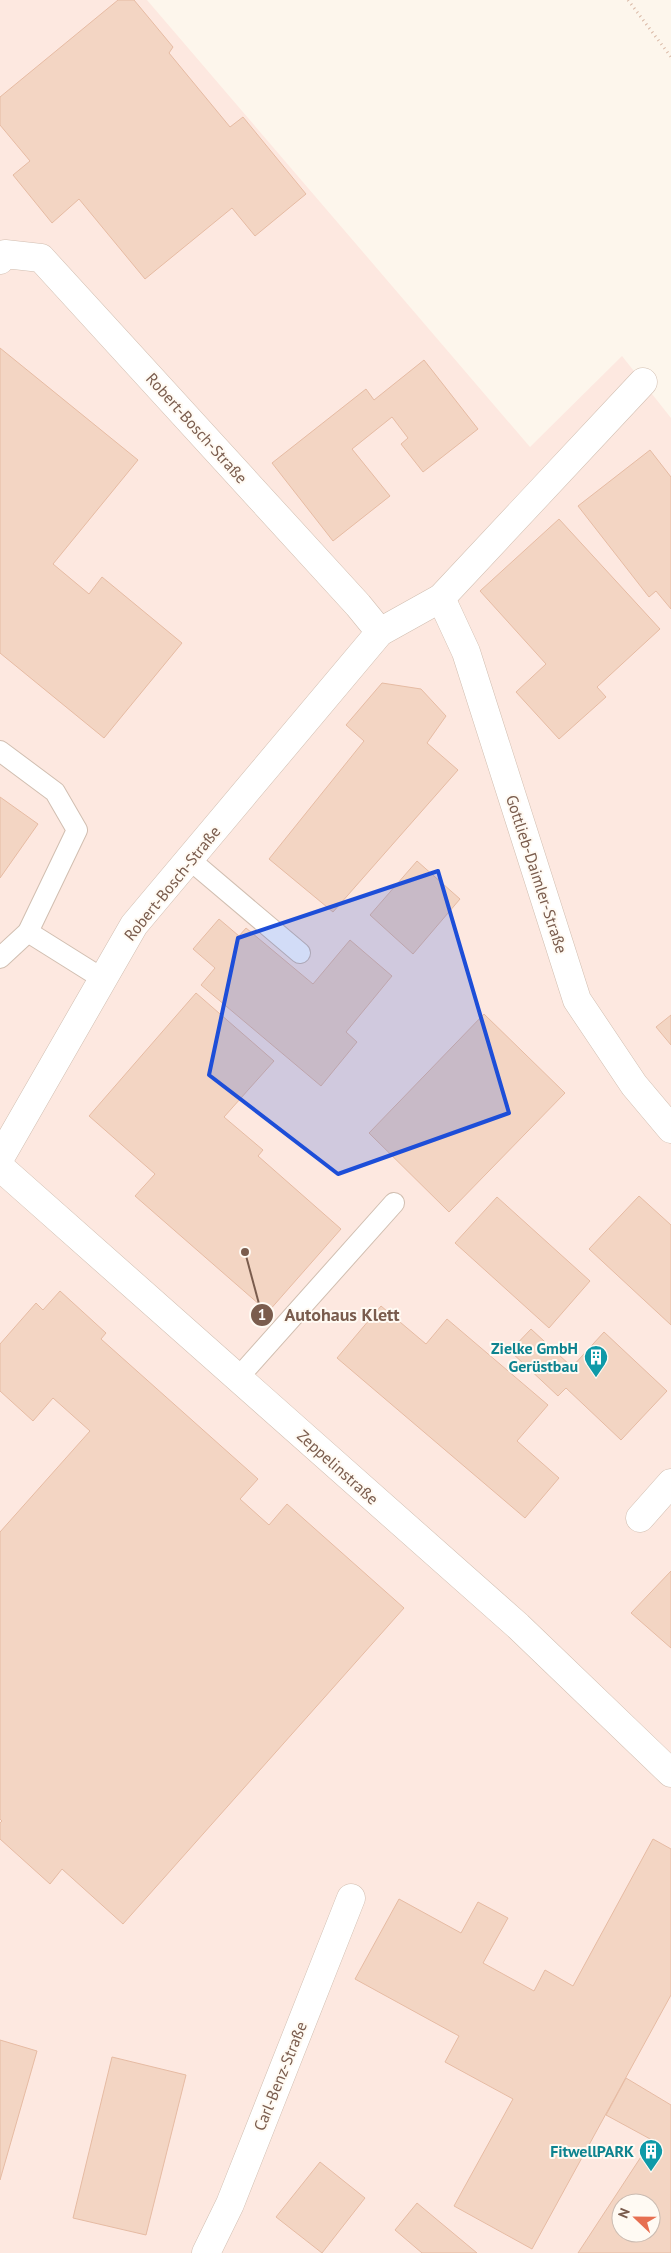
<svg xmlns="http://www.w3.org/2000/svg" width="671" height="2253" font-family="'PT Sans',sans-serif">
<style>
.commercial{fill:#fde8e0;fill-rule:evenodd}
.building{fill:#f3d5c3;stroke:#e6bba3;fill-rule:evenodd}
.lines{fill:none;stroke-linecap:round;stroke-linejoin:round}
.lane-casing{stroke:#d1beb0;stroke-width:22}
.street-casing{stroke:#d1beb0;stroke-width:29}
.path{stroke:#d9b8a5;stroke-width:3;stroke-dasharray:1 4;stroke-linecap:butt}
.lane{stroke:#fff;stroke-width:20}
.street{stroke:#fff;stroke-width:28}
.marked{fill:#1d4ed8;fill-opacity:0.2;stroke:#1d4ed8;stroke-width:4;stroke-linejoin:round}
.labels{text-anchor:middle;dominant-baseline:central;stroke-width:4;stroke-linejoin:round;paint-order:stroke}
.street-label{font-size:16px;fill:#7a5c4d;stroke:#fffaf3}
.culture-label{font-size:16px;font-weight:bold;fill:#0d838f;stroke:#fffaf3;text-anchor:end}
.leader{fill:none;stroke:#7a5c4d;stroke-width:2}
.callout-dot{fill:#7a5c4d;stroke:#fffaf3;stroke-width:2}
.mark-label{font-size:15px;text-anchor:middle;font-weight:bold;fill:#fff}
.callout-label{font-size:18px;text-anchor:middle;font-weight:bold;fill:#7a5c4d;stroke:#fffaf3;stroke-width:4;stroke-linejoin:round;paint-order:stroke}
</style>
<rect width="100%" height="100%" fill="#fdf6ec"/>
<path class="commercial" d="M0 0H147L530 447 622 356 671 418V2253H0ZM621 2203H651V2233H621Z"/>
<g class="building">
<path d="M118 0H134L173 47 169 53 230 127 243 117 306 194 255 236 232 208 145 279 79 199 52 223 13 175 30 161 0 125V97Z"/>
<path d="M0 348 138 460 53 564 89 594 102 577 182 643 104 738 0 653Z"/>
<path d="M424 360 478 429 423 472 401 444 408 438 392 417 352 449 390 496 333 541 272 463 366 389 374 400Z"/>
<path d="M650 450 671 477V609L656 591 649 597 578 506Z"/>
<path d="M559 519 660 629 597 687 606 697 559 739 516 692 546 664 480 591Z"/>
<path d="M382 683 421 689 446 716 427 743 458 770 333 912 269 859 364 741 346 725Z"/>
<path d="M0 797 38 824 0 878Z"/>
<path d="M417 861 460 899 413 954 370 915Z"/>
<path d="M219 919 239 936 246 928 313 984 350 940 392 976 346 1032 357 1042 321 1086 201 985 215 968 193 949Z"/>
<path d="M196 993 274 1061 224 1117 263 1150 258 1156 341 1229 268 1312 135 1196 155 1174 89 1116Z"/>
<path d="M484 1014 565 1093 449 1212 369 1133Z"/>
<path d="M671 1015V1045L656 1027Z"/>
<path d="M639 1196 671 1225V1325L589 1249Z"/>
<path d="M497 1197 590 1281 549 1328 455 1243Z"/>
<path d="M60 1291 106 1333 101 1339 258 1479 240 1499 269 1525 287 1504 404 1608 123 1924 62 1869 50 1884 0 1839V1823L2 1821 0 1819V1532L90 1431 53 1398 33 1421 0 1391V1344L36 1303 43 1310Z"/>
<path d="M381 1306 426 1344 447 1319 548 1405 517 1441 559 1478 525 1518 337 1358Z"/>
<path d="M531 1329 572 1367 604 1332 667 1391 621 1440 566 1388 558 1396 510 1351Z"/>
<path d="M671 1571V1648L631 1613Z"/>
<path d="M653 1839 671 1849V1995L532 2249 454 2206 513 2099 445 2062 459 2036 355 1979 399 1899 461 1933 478 1902 508 1918 483 1963 534 1991 545 1970 573 1986Z"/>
<path d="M0 2040 37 2051 0 2180Z"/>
<path d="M112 2057 186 2075 146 2235 73 2218Z"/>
<path d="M626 2078 671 2105V2253H578L652 2140 606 2115ZM621 2203H651V2233H621Z"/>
<path d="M320 2162 365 2198 322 2253 276 2217Z"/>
<path d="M417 2203 477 2253H422L395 2230Z"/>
</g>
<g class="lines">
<g class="lane-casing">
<g id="lane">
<path d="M0 751 55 792 77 830 28 932 0 958"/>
<path d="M189 859 300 953"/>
<path d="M28 932 103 979"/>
<path d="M238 1378 394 1203"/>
</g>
</g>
<g class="street-casing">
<g id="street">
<path d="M0 260 5 254 41 258 358 605 380 632"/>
<path d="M441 598 466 652 577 1000 634 1085 671 1129"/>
<path d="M0 1158 134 925 380 632 441 598 643 382"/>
<path d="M0 1167 518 1626 671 1773"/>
<path d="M640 1518 671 1483"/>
<path d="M206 2253 230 2204 351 1898"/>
</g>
</g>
<path class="path" d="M628 0 671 57"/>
<use href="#lane" class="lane"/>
<use href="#street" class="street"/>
</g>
<path class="marked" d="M438 871 509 1113 338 1174 209 1075 238 938Z"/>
<defs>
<g id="building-pin" transform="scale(1.25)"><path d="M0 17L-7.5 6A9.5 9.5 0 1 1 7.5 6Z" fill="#0f9aa8" stroke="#fffaf3"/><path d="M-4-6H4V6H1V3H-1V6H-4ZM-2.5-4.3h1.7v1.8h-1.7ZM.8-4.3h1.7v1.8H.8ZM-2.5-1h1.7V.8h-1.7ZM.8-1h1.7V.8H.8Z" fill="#fff"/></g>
</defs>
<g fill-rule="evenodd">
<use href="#building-pin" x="596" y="1357"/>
<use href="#building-pin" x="651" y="2151"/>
</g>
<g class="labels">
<g class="street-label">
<text transform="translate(197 428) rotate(48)">Robert-Bosch-Straße</text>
<text transform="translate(537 874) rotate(72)">Gottlieb-Daimler-Straße</text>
<text transform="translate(172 883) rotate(-51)">Robert-Bosch-Straße</text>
<text transform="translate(338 1467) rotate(42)">Zeppelinstraße</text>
<text transform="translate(280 2076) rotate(-68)">Carl-Benz-Straße</text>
</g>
<g class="culture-label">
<text x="578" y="1348">Zielke GmbH<tspan x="578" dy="18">Gerüstbau</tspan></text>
<text x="634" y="2151">FitwellPARK</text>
</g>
</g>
<path class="leader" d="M245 1252L262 1315"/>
<g class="callout-dot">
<circle cx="245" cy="1252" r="5"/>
<circle cx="262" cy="1315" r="12"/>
</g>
<g class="mark-label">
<text x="262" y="1320">1</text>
</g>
<g class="callout-label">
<text x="342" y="1321">Autohaus Klett</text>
</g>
<g transform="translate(636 2218) rotate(292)"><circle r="24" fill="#fffaf3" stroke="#cabbb1"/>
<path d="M0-4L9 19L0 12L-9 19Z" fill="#e76f51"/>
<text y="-8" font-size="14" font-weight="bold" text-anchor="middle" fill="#7a5c4d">N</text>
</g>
</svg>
